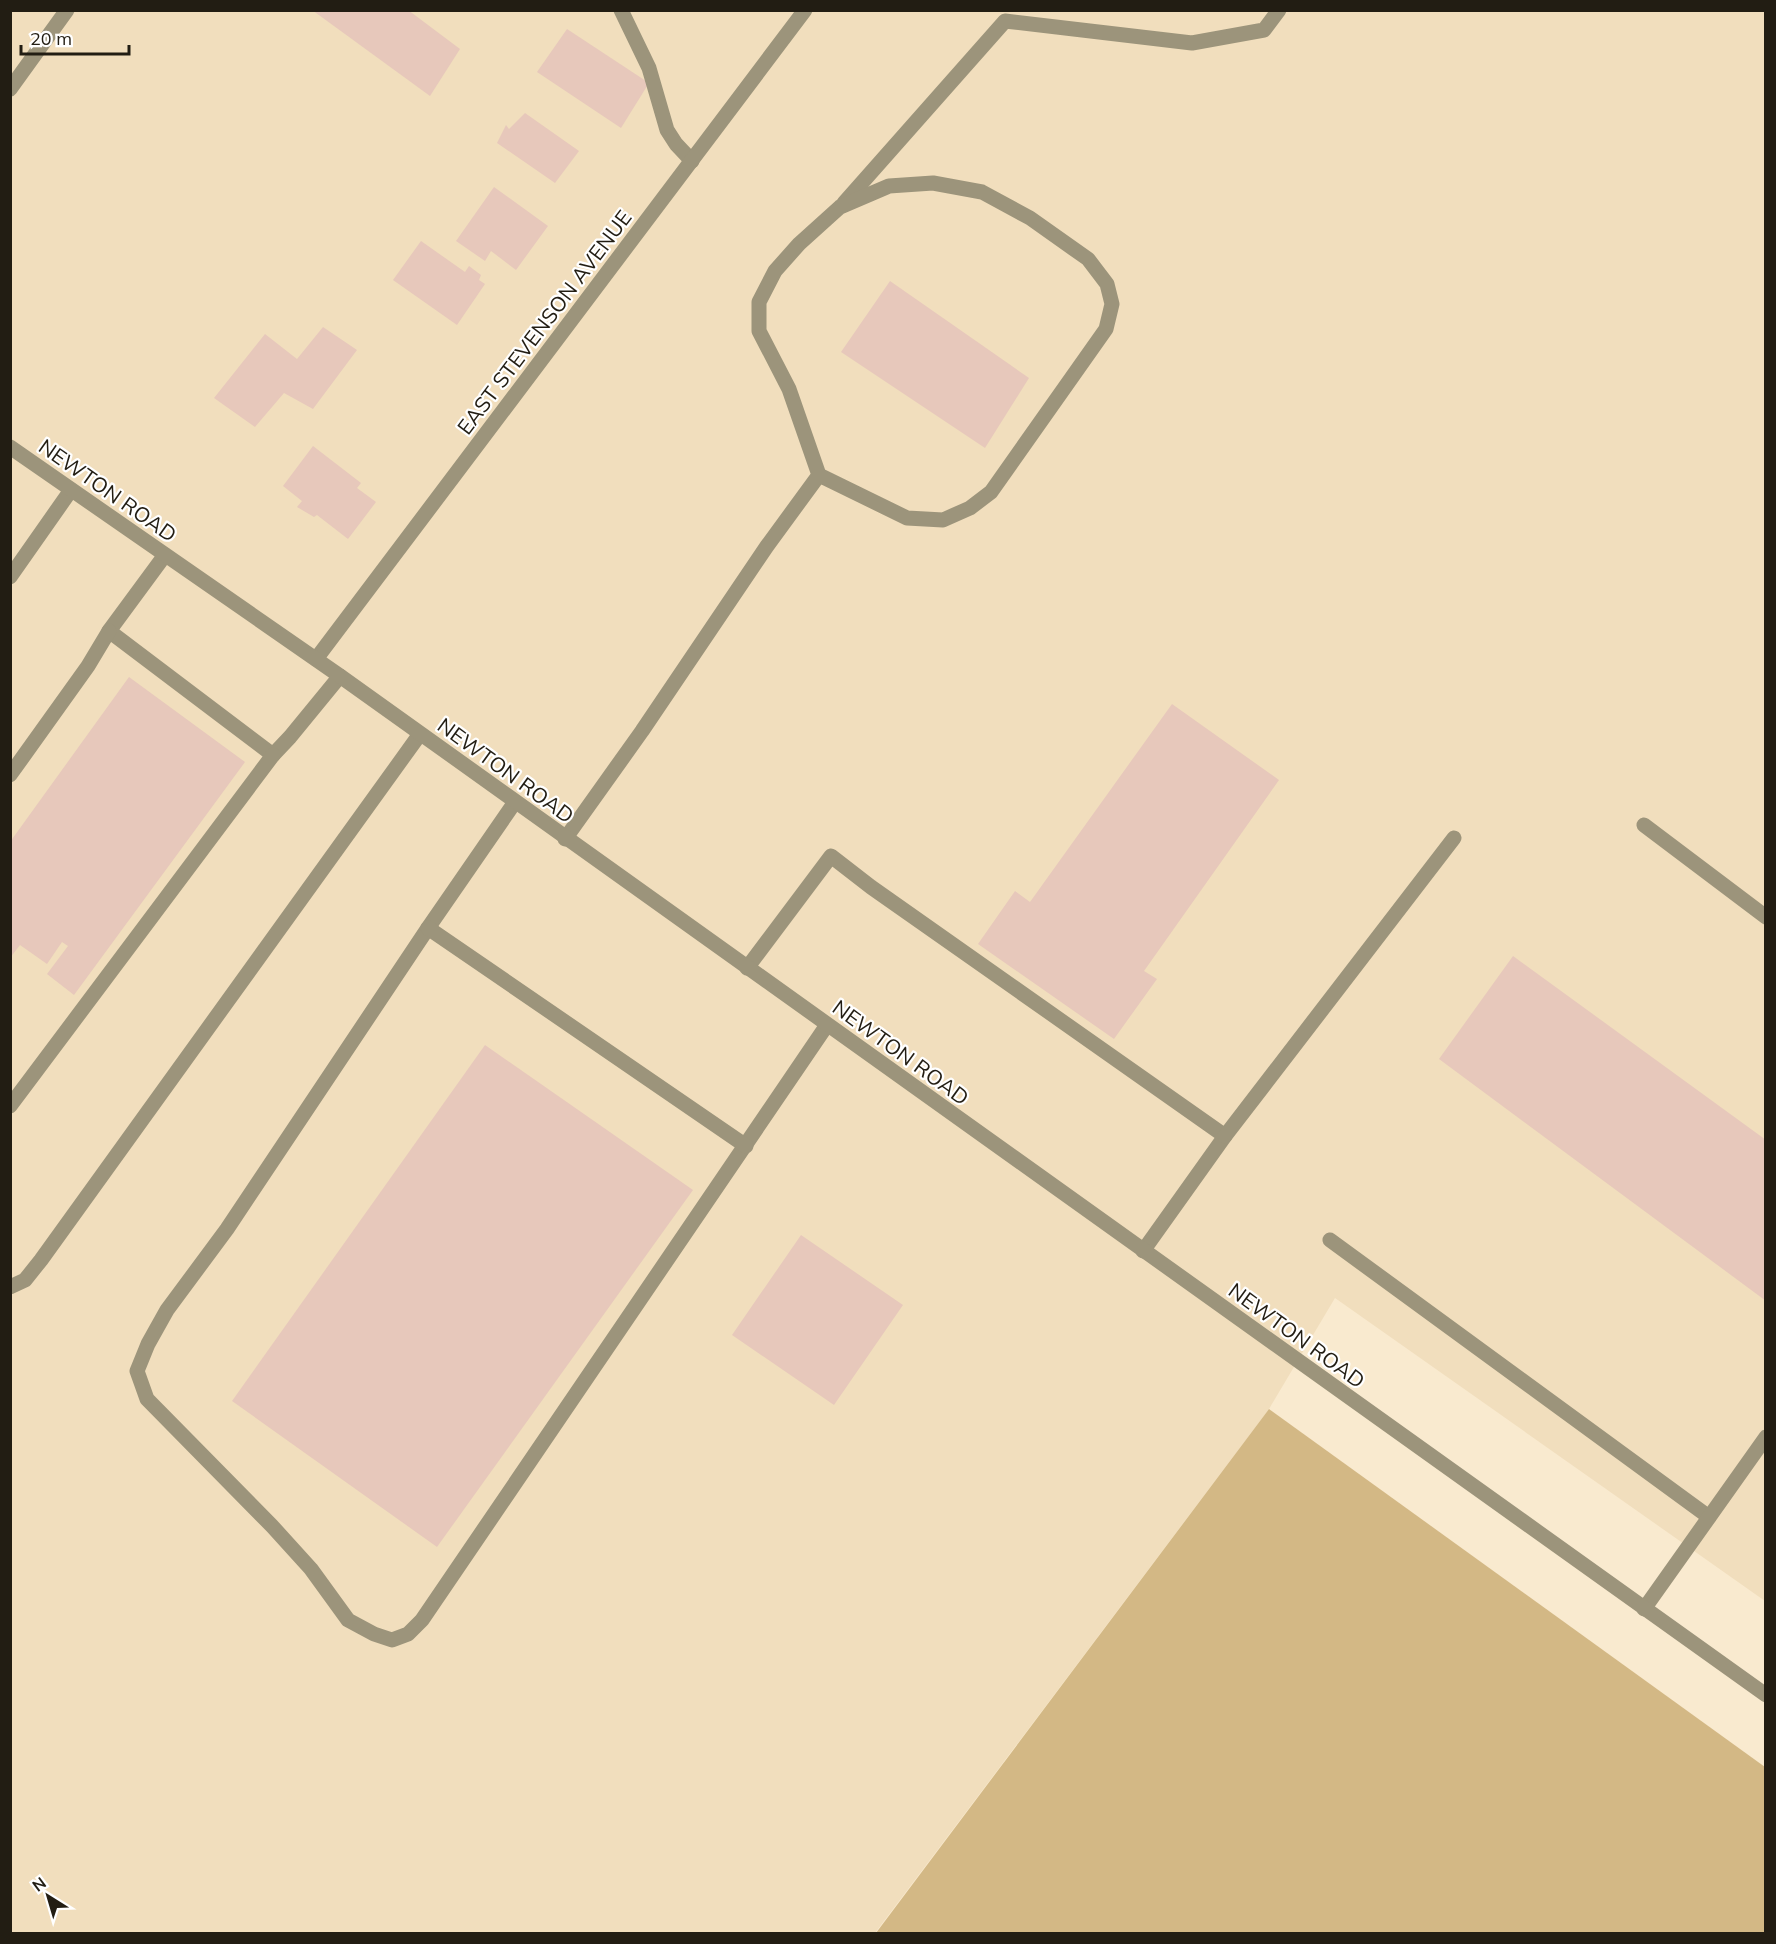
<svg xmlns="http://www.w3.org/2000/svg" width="1776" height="1944" font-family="Mulish,sans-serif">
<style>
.built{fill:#f1debd}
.green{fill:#d3b885}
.building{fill:#e7c8bb}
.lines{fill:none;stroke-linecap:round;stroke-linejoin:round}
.service{stroke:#9c947b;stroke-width:15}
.minor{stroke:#9c947b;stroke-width:15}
.tertiary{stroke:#9c947b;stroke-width:15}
.labels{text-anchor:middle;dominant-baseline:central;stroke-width:4.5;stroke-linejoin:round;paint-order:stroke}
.street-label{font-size:21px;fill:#221d13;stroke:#fff}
</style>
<rect width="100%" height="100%" fill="#f9eacf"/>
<path class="built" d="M11 11H1765V1601L1335 1298 1269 1409 875 1933 11 1934Z"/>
<path class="green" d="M1269 1409 1765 1767V1933H876Z"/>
<g class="building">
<path d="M312 10H408L460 49 430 96Z"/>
<path d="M567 29 649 83 621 128 537 72Z"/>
<path d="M525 113 579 151 555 183 497 143 506 125 509 129Z"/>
<path d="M494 187 548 226 516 270 491 251 485 261 456 241Z"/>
<path d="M421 241 465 272 469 266 481 275 479 280 485 284 457 325 393 280Z"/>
<path d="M890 281 1029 378 985 448 841 352Z"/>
<path d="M323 327 357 350 313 409 284 393 255 427 214 398 265 334 297 359Z"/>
<path d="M313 446 361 483 357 488 376 502 348 539 317 515 314 517 297 507 302 501 283 486Z"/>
<path d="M129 677 245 762 74 995 47 974 68 946 62 942 47 964 20 945 10 958V842Z"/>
<path d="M1172 704 1279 780 1144 971 1157 979 1114 1039 978 944 1015 891 1030 902Z"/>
<path d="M1513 956 1766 1140V1301L1439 1059Z"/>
<path d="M485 1045 693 1190 437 1547 232 1401Z"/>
<path d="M801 1235 903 1305 834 1405 732 1335Z"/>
</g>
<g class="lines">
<g class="service">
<path d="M621 10 649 68 667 130 676 144 692 161"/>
<path d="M10 89 67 10"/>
<path d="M844 203 1005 21 1192 43 1264 30 1279 10"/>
<path d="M165 555 109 631 273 755 290 737 340 676"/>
<path d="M10 577 71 490"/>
<path d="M10 775 88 666 109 631"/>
<path d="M515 802 428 928 227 1229 167 1310 148 1344 137 1371 147 1399 272 1526 311 1569 348 1620 374 1634 392 1640 408 1634 422 1620 827 1025"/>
<path d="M1644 825 1766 917"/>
<path d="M565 839 642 731 767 546 819 475 789 389 759 331V302L775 271 799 244 840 207 889 186 933 183 982 192 1030 218 1088 259 1107 284 1112 304 1106 329 991 492 970 508 943 520 907 518 819 475"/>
<path d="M428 928 746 1146"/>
<path d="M747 968 831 856 871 887 1225 1136 1143 1251"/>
<path d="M10 1106 273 755"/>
<path d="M1225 1136 1454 838"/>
<path d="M1330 1240 1709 1517"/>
<path d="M10 1287 25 1280 41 1260 420 734"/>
<path d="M1644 1609 1766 1437"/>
</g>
<path class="minor" d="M316 659 805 10"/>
<path class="tertiary" d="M10 447 340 676 1766 1695"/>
</g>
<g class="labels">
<g class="street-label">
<text transform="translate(544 322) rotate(-53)">EAST STEVENSON AVENUE</text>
<text transform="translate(108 490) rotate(35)">NEWTON ROAD</text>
<text transform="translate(506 770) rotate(36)">NEWTON ROAD</text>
<text transform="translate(901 1052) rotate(36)">NEWTON ROAD</text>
<text transform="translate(1297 1335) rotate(36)">NEWTON ROAD</text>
</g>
</g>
<rect width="1776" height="1944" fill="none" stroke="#221d13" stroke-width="24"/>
<g transform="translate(48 1896) rotate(323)" stroke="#ffffff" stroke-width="4.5" paint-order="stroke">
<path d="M0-4.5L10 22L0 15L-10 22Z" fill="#221d13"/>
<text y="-9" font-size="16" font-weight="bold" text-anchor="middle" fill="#221d13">N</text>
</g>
<path d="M21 45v9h108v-9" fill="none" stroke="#221d13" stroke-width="3"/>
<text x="30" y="45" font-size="18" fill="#221d13" stroke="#ffffff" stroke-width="4.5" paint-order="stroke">20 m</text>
</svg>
